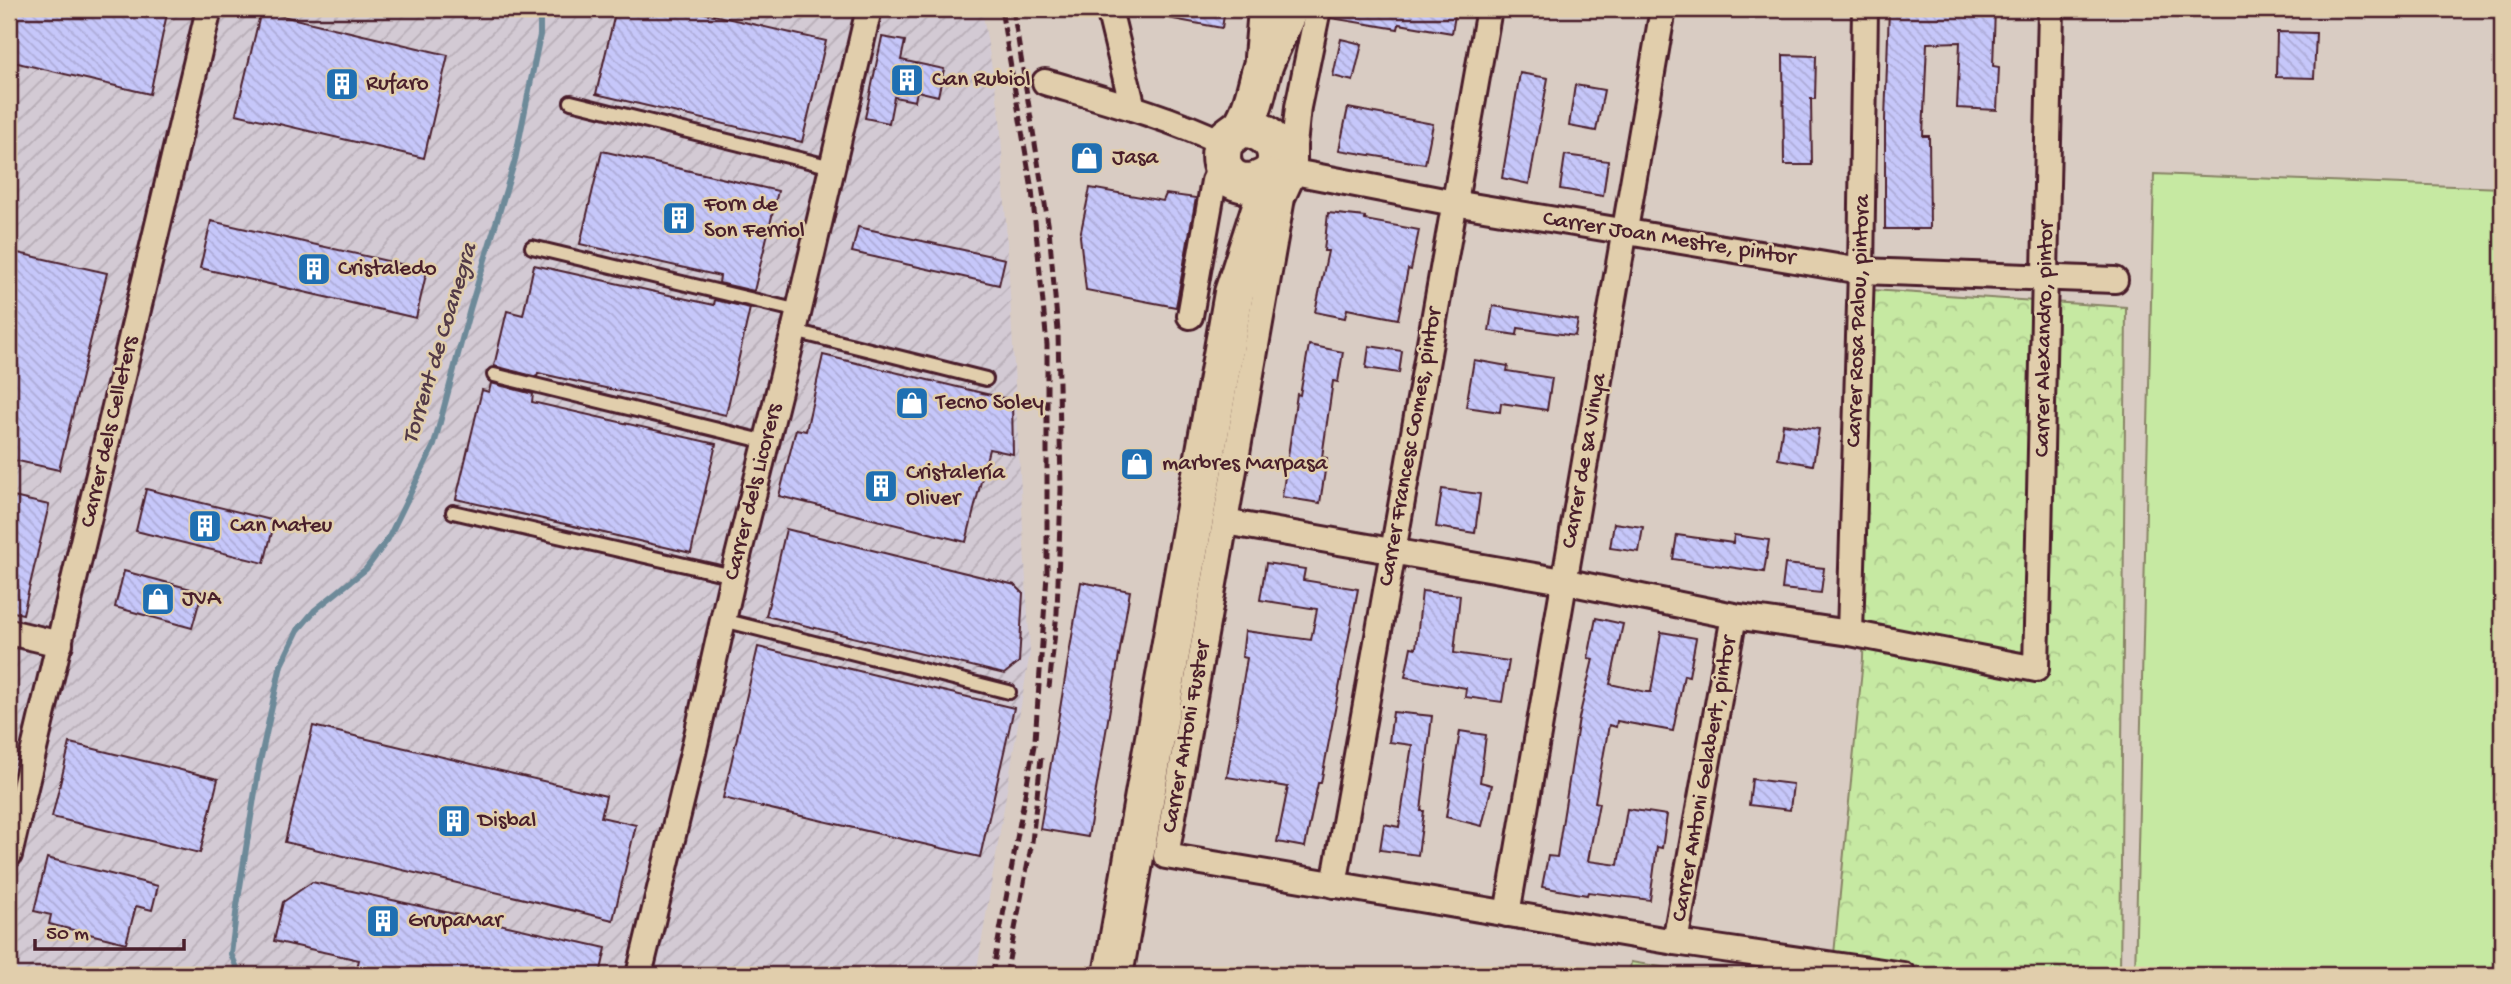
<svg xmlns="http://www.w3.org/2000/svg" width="2511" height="984" font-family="'Gochi Hand',sans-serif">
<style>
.industrial{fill:url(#industrial-furrows)}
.green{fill:#c6e9a2;stroke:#888466;stroke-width:2}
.forest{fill:url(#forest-crowns);stroke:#888466;stroke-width:2}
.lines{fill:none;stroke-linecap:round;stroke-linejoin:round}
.stream{stroke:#6d8a99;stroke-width:6}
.building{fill:url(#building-back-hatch);stroke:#4a1f2b;stroke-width:2}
.lane-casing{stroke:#4a1f2b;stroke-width:18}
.street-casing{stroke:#4a1f2b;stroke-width:30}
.primary-casing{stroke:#4a1f2b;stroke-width:44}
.lane{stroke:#e1ceac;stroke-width:12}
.street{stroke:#e1ceac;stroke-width:24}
.primary{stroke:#e1ceac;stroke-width:38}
.rail{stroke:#4a1f2b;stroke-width:5;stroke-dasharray:10 5;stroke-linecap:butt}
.labels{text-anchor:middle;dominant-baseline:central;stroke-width:5;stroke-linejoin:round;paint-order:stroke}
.poi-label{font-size:23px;fill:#4a1f2b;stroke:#e1ceac;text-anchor:start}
.street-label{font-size:23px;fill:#4a1f2b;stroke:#e1ceac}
.water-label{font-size:24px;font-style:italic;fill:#533a47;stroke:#e1ceac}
</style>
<defs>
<pattern id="industrial-furrows" width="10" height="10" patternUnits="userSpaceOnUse" patternTransform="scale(1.75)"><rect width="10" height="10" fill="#d3cad4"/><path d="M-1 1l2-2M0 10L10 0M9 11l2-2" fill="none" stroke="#b7adb6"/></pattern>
<pattern id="forest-crowns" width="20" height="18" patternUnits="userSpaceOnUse" patternTransform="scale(1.75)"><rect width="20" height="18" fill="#c6e9a2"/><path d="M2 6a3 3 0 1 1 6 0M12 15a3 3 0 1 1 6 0" fill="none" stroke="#acc78c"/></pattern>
<pattern id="building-back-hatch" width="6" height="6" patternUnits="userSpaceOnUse" patternTransform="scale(1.75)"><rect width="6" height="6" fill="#c6c7fa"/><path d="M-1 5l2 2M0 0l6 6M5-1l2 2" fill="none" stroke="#acaad6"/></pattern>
</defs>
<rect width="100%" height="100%" fill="#d9ccc3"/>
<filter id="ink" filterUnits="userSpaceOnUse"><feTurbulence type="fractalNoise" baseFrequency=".0143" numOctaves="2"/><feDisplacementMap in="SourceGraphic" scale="14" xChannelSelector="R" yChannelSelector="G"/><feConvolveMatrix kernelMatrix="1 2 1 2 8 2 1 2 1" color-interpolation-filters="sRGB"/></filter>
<g filter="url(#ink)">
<path class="industrial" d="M9 9H982L1000 116 1030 652 976 975H9Z"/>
<path class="green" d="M2154 174 2502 188V975H2135Z"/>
<g class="forest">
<path d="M1872 290 2126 307 2120 975H1832L1863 659Z"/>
<path d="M1631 962 1710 975H1629Z"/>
</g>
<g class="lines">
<path class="stream" d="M240 975 231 954 237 906 259 766 281 665 298 630 315 610 366 569 388 539 434 445 470 309 515 160 540 35V9"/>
</g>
<g class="building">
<path d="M9 9H168L150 94 9 61Z"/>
<path d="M616 9H687L826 41 802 142 596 94Z"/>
<path d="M1162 9H1225L1222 28 1162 17Z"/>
<path d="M1332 9H1456L1452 33 1399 24 1398 29 1331 18Z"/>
<path d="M1889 9H1995L1993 66 1999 67 1997 110 1957 108 1960 42 1927 43 1923 136H1929L1930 229H1885V120Z"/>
<path d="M261 11 448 55 424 158 236 114Z"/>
<path d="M2277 32 2316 33 2314 78 2276 77Z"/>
<path d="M882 37 905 41 901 60 944 69 938 96 917 91 915 101 894 97 889 123 865 118Z"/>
<path d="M1341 39 1362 44 1353 81 1333 76Z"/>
<path d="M1783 55 1816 56 1815 99H1811L1812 165H1784Z"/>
<path d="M1520 73 1548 78 1529 184 1502 178Z"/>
<path d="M1575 85 1604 90 1596 131 1569 126Z"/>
<path d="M1348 108 1433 124 1425 164 1339 150Z"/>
<path d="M602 151 778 191 754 291 719 283 720 276 580 244Z"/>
<path d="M1565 155 1608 161 1603 196 1560 189Z"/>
<path d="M1090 188 1163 201 1166 194 1196 198 1176 307 1086 290 1080 236Z"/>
<path d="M1328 213 1365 217V220L1419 230 1411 270 1408 269 1398 319 1347 309 1345 318 1315 312 1328 251H1324Z"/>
<path d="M211 221 427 270 416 318 200 268Z"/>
<path d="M858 227 1005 259 999 285 852 252Z"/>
<path d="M9 251 107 273 59 470 9 459Z"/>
<path d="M534 265 714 305 715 300 750 308 726 415 538 373 537 377 494 366 507 311 523 315Z"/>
<path d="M1493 306 1578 320 1575 336 1518 328 1517 335 1489 331Z"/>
<path d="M1309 345 1343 352 1338 382 1333 381 1322 457 1327 458 1320 503 1282 497 1297 394 1300 395Z"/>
<path d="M1369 346 1402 351 1399 373 1366 368Z"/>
<path d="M823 355 1012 400 1013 454 989 449 966 542 779 496 796 429 806 431Z"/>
<path d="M1474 360 1508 366 1507 371 1552 378 1547 410 1501 403 1500 412 1466 407Z"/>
<path d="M491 383 533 394 532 402 716 444 691 553 456 499 482 390 489 392Z"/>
<path d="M1783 424 1819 429 1813 465 1778 459Z"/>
<path d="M146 489 275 521 264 563 136 531Z"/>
<path d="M1442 489 1480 494 1475 533 1436 527Z"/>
<path d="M9 496 49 505 23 614 9 611Z"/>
<path d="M1614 523 1643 527 1639 552 1610 548Z"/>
<path d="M786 529 1015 585 1023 593 1019 662 1004 674 766 616Z"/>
<path d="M1677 535 1733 543 1734 535 1769 540 1764 572 1673 559Z"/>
<path d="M1266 563 1305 569 1303 580 1358 589 1321 783H1318L1305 847 1277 842 1288 787 1227 777 1247 658 1242 657 1245 631 1311 640 1317 609 1260 600Z"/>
<path d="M1785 564 1824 568 1821 593 1782 589Z"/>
<path d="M124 571 202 592 192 628 115 607Z"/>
<path d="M1081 582 1130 591 1088 837 1040 829Z"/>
<path d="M1422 591 1460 595 1454 653 1509 661 1502 702 1465 697 1466 688 1405 677 1411 647 1416 648Z"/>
<path d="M1596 618 1623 624 1610 684 1646 692H1651L1661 632 1696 638 1689 676 1684 675 1673 731 1617 721 1616 727 1609 725 1595 802 1599 803 1588 861 1618 865 1627 809 1667 815 1662 848 1657 847 1650 900 1588 892 1587 895 1542 887 1548 856 1557 857 1579 718 1593 659 1588 658Z"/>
<path d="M758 647 1014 708 980 857 723 798Z"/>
<path d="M1393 712 1432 716 1421 811H1424L1418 855 1380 850 1384 824 1399 827 1412 745 1389 742Z"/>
<path d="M313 726 606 796 601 817 636 825 613 920 285 842Z"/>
<path d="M1460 731 1486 735 1480 782 1492 785 1482 826 1446 817Z"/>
<path d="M70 743 218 779 200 853 52 817Z"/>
<path d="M1752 779 1793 784 1790 810 1749 805Z"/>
<path d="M47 858 158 886 152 910 136 906 126 943 49 924 51 915 34 911Z"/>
<path d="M312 882 606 948 600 975H355L359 960 274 941 283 902Z"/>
</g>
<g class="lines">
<g class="lane-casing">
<g id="lane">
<path d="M571 102 832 167"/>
<path d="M532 247 799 311"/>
<path d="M794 331 986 379"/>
<path d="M494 375 767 442"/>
<path d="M453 512 733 576"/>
<path d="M723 620 1009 692"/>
</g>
</g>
<g class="street-casing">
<g id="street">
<path d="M1109 9 1133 108"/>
<path d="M1318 9 1298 107 1294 145V172L1282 198 1166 856 1675 942 1903 975"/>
<path d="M1257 57 1261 9"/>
<path d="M1045 82C1106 100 1167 116 1223 143"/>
<path d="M1294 172 1454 203 1861 271 2115 280"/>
<path d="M1190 316 1214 181 1222 164"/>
<path d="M1225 522 1563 581 1734 616 1850 633 2036 669 2051 9"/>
<path d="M9 632 60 644"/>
<path d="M1850 633 1861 271 1865 9"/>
<path d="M9 855 209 9"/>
<path d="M1334 885 1489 9"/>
<path d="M1507 914 1663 9"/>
<path d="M1675 942 1734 616"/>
<path d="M639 975 693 753 733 576 794 331 869 9"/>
</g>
</g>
<g class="primary-casing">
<g id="primary">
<path d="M1242 127C1265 129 1285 146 1274 171 1251 194 1215 182 1222 148 1224 136 1237 133 1243 125 1255 107 1257 83 1264 63 1271 45 1280 27 1288 9"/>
<path d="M1113 975 1234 293 1262 206 1267 178"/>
</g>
</g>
<use href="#lane" class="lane"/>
<use href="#street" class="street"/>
<use href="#primary" class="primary"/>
<g class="rail">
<path d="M1013 9 1049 229 1058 331 1061 489 1057 613 1049 688"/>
<path d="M992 975 1035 740 1047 575V345L1032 190 1001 9"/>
<path d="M1006 975 1032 842 1041 758"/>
</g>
</g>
</g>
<defs>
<g id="building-square" transform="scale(1.75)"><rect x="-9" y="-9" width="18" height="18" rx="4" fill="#1f6fb2" stroke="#e1ceac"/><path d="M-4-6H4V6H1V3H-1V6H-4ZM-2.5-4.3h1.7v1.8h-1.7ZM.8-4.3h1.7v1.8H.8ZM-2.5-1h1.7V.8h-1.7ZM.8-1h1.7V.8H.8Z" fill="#fff"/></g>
<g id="shop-square" transform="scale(1.75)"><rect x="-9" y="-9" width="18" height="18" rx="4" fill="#1f6fb2" stroke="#e1ceac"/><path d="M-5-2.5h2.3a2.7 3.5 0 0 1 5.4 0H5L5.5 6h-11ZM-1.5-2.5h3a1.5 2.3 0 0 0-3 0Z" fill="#fff"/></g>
</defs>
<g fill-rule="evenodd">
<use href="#building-square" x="907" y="80"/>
<use href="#building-square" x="342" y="84"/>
<use href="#shop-square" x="1087" y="158"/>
<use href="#building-square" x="679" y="218"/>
<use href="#building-square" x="314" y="269"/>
<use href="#shop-square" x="912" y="403"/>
<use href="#shop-square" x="1137" y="464"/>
<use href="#building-square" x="881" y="486"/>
<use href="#building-square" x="205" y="526"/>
<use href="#shop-square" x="158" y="599"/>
<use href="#building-square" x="454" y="821"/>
<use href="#building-square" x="383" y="921"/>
</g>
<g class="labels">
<g class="poi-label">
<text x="932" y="80">Can Rubiol</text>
<text x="366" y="84">Rufaro</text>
<text x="1112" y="158">Jasa</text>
<text x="704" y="205">Forn de<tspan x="704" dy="26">Son Ferriol</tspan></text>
<text x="338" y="269">Cristaledo</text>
<text x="936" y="403">Tecno Soley</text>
<text x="1162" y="464">marbres Marpasa</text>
<text x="906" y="473">Cristalería<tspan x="906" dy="26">Oliver</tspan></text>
<text x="230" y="526">Can Mateu</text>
<text x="182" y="599">JVA</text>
<text x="478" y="821">Disbal</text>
<text x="408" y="921">GrupaMar</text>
</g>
<g class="street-label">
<text transform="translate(1669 239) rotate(9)">Carrer Joan Mestre, pintor</text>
<text transform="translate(1859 321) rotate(-88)">Carrer Rosa Palou, pintora</text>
<text transform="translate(2045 339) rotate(-89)">Carrer Alexandro, pintor</text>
<text transform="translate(110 432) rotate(-77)">Carrer dels Celleters</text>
<text transform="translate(1411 447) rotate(-80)">Carrer Francesc Comes, pintor</text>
<text transform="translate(1585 461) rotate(-80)">Carrer de sa Vinya</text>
<text transform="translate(754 492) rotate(-76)">Carrer dels Licorers</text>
<text transform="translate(1187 737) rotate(-80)">Carrer Antoni Fuster</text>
<text transform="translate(1705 779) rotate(-80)">Carrer Antoni Gelabert, pintor</text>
</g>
<g class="water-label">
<text transform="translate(441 344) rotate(-73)">Torrent de Coanegra</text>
</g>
</g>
<rect width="2511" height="984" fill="none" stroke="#e1ceac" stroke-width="35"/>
<rect x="18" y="18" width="2476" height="949" fill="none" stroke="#4a1f2b" stroke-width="2.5" filter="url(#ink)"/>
<path d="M35 939v10h149v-10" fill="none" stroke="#4a1f2b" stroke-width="3.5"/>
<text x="46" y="939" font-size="21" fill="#4a1f2b" stroke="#e1ceac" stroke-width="5" paint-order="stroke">50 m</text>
</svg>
